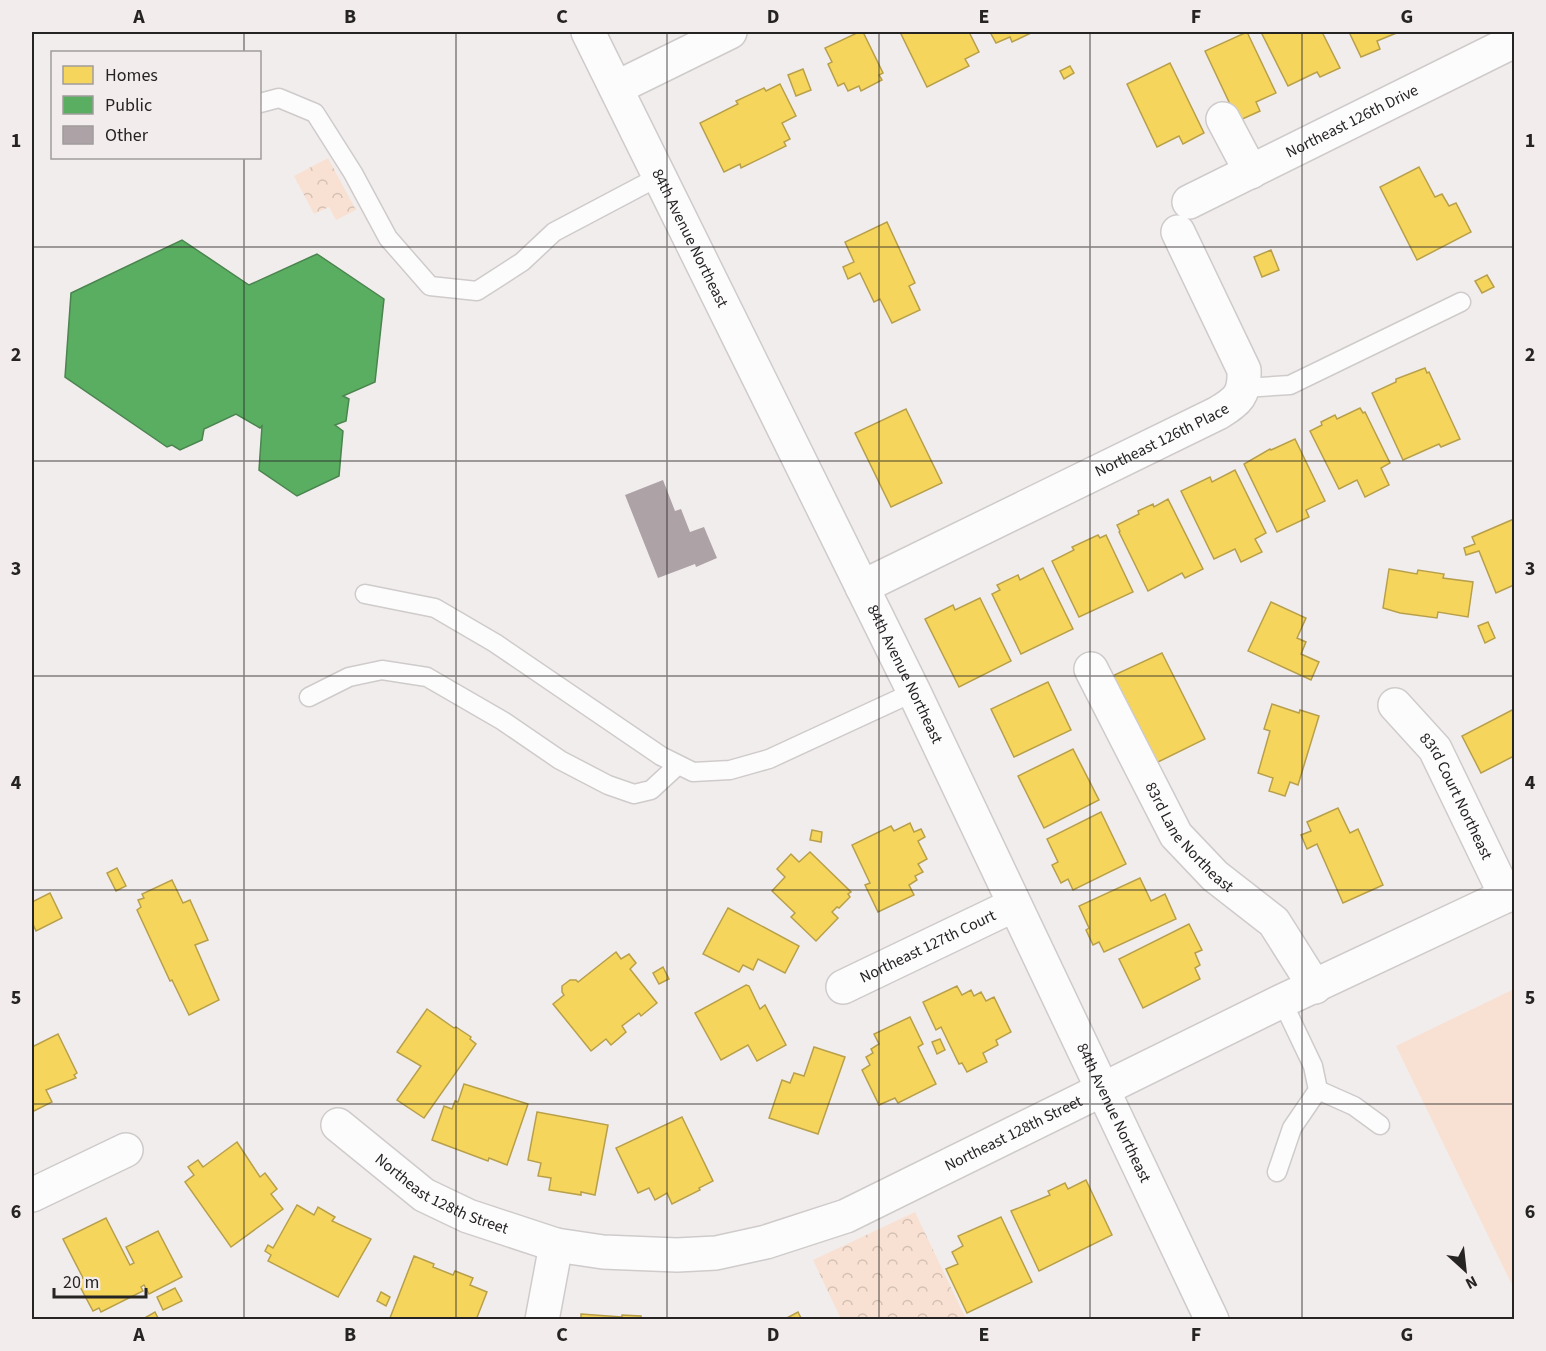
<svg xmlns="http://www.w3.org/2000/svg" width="1546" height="1351" font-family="'Source Sans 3',sans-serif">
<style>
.park{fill:url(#park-crowns)}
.pitch{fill:#f8e1d2}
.homes{fill:#f6d55c;stroke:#b8a04b;stroke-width:1.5}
.public{fill:#5aae61;stroke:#4a844e;stroke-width:1.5}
.building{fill:#ada2a6}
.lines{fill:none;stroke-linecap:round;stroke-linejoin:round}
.service-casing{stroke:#cfcbcb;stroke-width:21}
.minor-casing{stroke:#cfcbcb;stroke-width:36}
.tertiary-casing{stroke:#cfcbcb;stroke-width:36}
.service{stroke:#fdfcfc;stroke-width:18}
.minor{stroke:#fdfcfc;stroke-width:33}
.tertiary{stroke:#fdfcfc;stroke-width:33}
.grid{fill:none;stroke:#262323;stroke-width:1.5;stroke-opacity:0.55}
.labels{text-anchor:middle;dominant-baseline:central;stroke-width:6;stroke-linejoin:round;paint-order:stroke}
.street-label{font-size:16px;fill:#262323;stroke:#f3ecec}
.neatline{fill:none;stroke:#262323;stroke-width:2}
.grid-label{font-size:20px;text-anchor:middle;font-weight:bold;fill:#262323}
</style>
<defs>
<pattern id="park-crowns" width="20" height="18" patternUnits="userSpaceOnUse" patternTransform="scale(1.5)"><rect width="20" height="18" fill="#f8e1d2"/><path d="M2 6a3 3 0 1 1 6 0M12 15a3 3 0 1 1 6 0" fill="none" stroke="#d4c1b4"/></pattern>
</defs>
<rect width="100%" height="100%" fill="#f2eded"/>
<g class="park">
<path d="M328 158 356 210 336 220 329 207 314 214 294 176Z"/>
<path d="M915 1212 966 1319H841L813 1260Z"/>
</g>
<path class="pitch" d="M1514 989V1289L1396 1046Z"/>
<g class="homes">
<path d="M859 32H863L883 73 879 75 882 80 861 91 859 86 848 91 844 83 838 86 828 64 832 62 825 48Z"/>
<path d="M900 32H969L979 52 965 59 969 66 927 87Z"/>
<path d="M990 32H1033L1012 42 1010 37 996 43Z"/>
<path d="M1247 32 1276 93 1256 102 1260 111 1238 121 1205 51Z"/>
<path d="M1261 32H1322L1340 68 1320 77 1317 72 1288 86Z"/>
<path d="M1349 32H1399L1377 41 1380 49 1361 57Z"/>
<path d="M1170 63 1204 133 1183 144 1179 136 1157 147 1127 84Z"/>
<path d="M1070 66 1074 73 1064 79 1060 71Z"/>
<path d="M803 69 811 90 796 96 788 75Z"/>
<path d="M780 84 796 116 782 123 790 139 784 142 786 146 741 168 740 164 724 172 700 123 738 104 736 101 764 88 766 91Z"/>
<path d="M1419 167 1435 197 1442 194 1449 206 1456 203 1471 232 1417 260 1380 187Z"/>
<path d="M887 222 915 283 909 286 920 310 892 323 880 299 874 302 860 273 848 279 843 267 854 262 845 242Z"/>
<path d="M1271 250 1279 270 1262 277 1254 257Z"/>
<path d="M1487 275 1494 287 1482 293 1475 281Z"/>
<path d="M1425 368 1427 373 1429 372 1460 439 1441 447 1439 444 1403 460 1372 393 1396 382V379Z"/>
<path d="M1360 408 1363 413 1365 412 1390 463 1381 468 1389 485 1365 497 1357 480 1339 489 1310 431 1322 425 1321 422 1335 415 1337 419Z"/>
<path d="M906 409 942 483 891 507 855 433Z"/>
<path d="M1295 439 1325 501 1306 510 1309 517 1277 532 1244 464 1270 449 1271 450Z"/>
<path d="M1235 470 1266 533 1255 539 1262 552 1241 562 1235 549 1214 559 1181 491 1210 477 1212 482Z"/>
<path d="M1168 499 1203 569 1185 578 1182 573 1148 591 1119 532 1120 531 1117 525 1139 514 1138 511 1153 504 1154 507Z"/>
<path d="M1514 519V585L1496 593 1479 551 1466 555 1464 548 1475 544 1472 537Z"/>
<path d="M1098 535 1100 538 1106 535 1133 592 1079 617 1052 561 1074 550 1072 547Z"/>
<path d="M1043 568 1073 629 1021 654 992 594 1000 590 997 585 1018 575 1020 580Z"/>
<path d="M1389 569 1417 574 1418 570 1444 574 1443 578 1473 582 1468 617 1438 612 1437 618 1400 613 1383 608Z"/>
<path d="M980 598 1011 661 959 687 925 619 953 605 955 610Z"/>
<path d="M1271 602 1306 618 1297 638 1306 642 1301 654 1319 662 1311 680 1248 651Z"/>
<path d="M1488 622 1495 638 1485 643 1478 626Z"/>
<path d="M1162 653 1205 739 1154 764 1110 677Z"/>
<path d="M1048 682 1071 730 1014 757 991 709Z"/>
<path d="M1272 704 1299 713 1300 710 1319 716 1298 785 1290 782 1285 796 1269 791 1273 778 1258 773 1270 731 1264 729Z"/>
<path d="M1514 709V756L1481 773 1462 736Z"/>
<path d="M1073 749 1099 800 1044 828 1018 776Z"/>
<path d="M1338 808 1350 833 1358 829 1383 885 1343 903 1317 844 1307 849 1301 835 1311 831 1307 822Z"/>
<path d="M1101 812 1126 864 1073 890 1068 879 1061 883 1052 865 1058 862 1047 839Z"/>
<path d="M910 823 914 832 921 829 925 837 918 841 927 859 918 864 923 872 915 876 917 880 909 885 914 895 878 912 865 885 870 883 852 845 891 826 894 831Z"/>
<path d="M812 830 822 832 821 842 810 840Z"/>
<path d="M810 852 851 892 848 894 850 897 839 908 837 907 832 912 838 918 816 941 791 917 795 913 772 891 785 877 777 869 791 854 799 862Z"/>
<path d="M117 868 126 886 116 891 107 873Z"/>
<path d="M1140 878 1151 901 1165 894 1176 919 1104 952 1099 942 1093 945 1086 930 1089 928 1079 906Z"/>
<path d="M172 880 183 903 190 900 208 940 195 945 219 1000 189 1015 172 980 170 981 137 910 141 907 138 900 144 898 142 894Z"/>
<path d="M50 893 62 918 36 931 32 922V902Z"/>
<path d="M728 908 799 946 785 973 758 959 753 970 743 965 739 972 703 954Z"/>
<path d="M1189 924 1202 950 1195 953 1200 965 1195 968 1200 979 1143 1008 1119 959Z"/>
<path d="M616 952 621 959 629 954 636 963 630 969 657 1003 641 1016 639 1013 622 1026 626 1032 611 1045 606 1039 591 1051 553 1004 564 995 562 992V986L570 980H576L578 982Z"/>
<path d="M663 967 669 979 659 984 653 973Z"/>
<path d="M746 985 749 986 760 1009 765 1005 786 1045 757 1061 748 1045 721 1060 695 1013Z"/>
<path d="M957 986 962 995 971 990 974 996 981 992 986 1001 994 997 1011 1032 996 1040 998 1045 983 1053 987 1062 967 1072 962 1063 959 1064 941 1027 936 1030 923 1002Z"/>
<path d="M427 1009 454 1028 456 1027 471 1037 470 1039 476 1044 424 1118 397 1100 421 1066 397 1052Z"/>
<path d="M910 1017 923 1044 918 1047 936 1084 898 1103 895 1098 879 1105 862 1070 870 1065 866 1057 873 1053 871 1049 879 1044 874 1034Z"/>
<path d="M58 1034 77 1073 74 1075 76 1078 46 1090 52 1102 32 1112V1047Z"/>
<path d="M940 1039 945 1050 937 1054 932 1042Z"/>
<path d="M814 1047 845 1057 818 1134 769 1118 782 1080 790 1083 794 1073 804 1076Z"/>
<path d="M464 1084 528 1104 507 1165 489 1158 488 1161 432 1140 444 1106 452 1109 455 1101 458 1102Z"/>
<path d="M537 1112 608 1125 595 1195 581 1192V1195L549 1190 551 1178 538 1176 541 1163 528 1160Z"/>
<path d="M682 1117 713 1181 699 1188 700 1190 672 1204 667 1193 655 1200 649 1188 638 1193 616 1148Z"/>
<path d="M237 1142 260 1177 265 1173 277 1189 271 1194 283 1209 231 1247 185 1182 194 1175 188 1167 198 1160 203 1167Z"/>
<path d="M1086 1180 1112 1235 1039 1271 1011 1211 1050 1195 1048 1191 1065 1183 1068 1189Z"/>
<path d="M297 1205 314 1215 318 1207 335 1217 332 1221 371 1239 338 1297 268 1261 271 1255 265 1251 268 1245 273 1248Z"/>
<path d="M1001 1217 1032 1282 967 1313 946 1269 958 1264 952 1252 963 1246 958 1236Z"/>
<path d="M106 1218 130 1265 134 1263 126 1247 158 1231 182 1277 149 1294 144 1285 141 1287 143 1291 101 1312 99 1308 93 1311 77 1281 83 1278 63 1239Z"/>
<path d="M414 1256 434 1264 433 1267 453 1275 455 1271 473 1278 470 1285 487 1292 476 1320H394L390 1318Z"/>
<path d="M175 1288 182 1301 163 1310 157 1297Z"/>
<path d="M381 1292 390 1297 386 1306 377 1301Z"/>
<path d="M155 1312 159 1320H141Z"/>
<path d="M798 1312 802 1320H783Z"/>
<path d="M581 1314 622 1317V1315L641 1316V1319L645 1320H581Z"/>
</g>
<path class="public" d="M182 240 249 285 317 254 384 299 375 382 343 396 349 399 346 421 335 425 343 431 339 476 297 496 259 470 262 426 260 428 236 414 204 429 202 440 180 450 172 445 167 447 65 377 71 293Z"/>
<path class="building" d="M663 480 675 511 681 509 690 532 704 527 717 558 696 567 695 564 658 578 625 495Z"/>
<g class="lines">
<g class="service-casing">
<g id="service">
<path d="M260 103 279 98 315 113 353 173 388 238 430 286 477 291 522 262 554 232 660 176"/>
<path d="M1244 388 1290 385 1461 302"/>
<path d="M365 594 435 608 495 643 661 756 693 772 730 770 769 759 914 692"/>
<path d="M309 697 349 677 382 670 427 677 503 721 560 760 608 785 634 794 651 790 678 765"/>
<path d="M1318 1090 1354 1106 1380 1125"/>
<path d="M1277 1172 1292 1128 1318 1090 1313 1066 1282 1001"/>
</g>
</g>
<g class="minor-casing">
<g id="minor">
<path d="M616 88 730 32"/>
<path d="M1223 119 1251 172"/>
<path id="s1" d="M1189 202 1514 41"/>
<path id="s2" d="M862 587 1218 413C1238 401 1245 395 1244 370L1178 232"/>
<path id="s3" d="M1091 669 1176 835 1215 876 1274 922 1315 987"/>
<path id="s4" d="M1395 705 1435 749 1506 896"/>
<path id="s5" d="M843 987 1014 905"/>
<path id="s6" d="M338 1125 424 1195 468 1216 556 1245 603 1252 677 1255 716 1253 766 1242 846 1216 1282 1001 1514 892"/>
<path d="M32 1195 126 1150"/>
<path d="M542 1320 556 1245"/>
</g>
</g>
<g class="tertiary-casing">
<g id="tertiary">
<path id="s7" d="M588 32 914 692 1212 1320"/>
</g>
</g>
<use href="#service" class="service"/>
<use href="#minor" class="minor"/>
<use href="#tertiary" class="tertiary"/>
</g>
<path class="grid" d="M244 32V52M456 32V1320M667 32V1320M879 32V1320M1090 32V1320M1302 32V1320M244 158V1320M32 247H1514M32 461H1514M32 676H1514M32 890H1514M32 1104H1514"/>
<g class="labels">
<g class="street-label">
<text stroke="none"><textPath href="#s1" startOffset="182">Northeast 126th Drive</textPath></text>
<text stroke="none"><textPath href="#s7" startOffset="230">84th Avenue Northeast</textPath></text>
<text stroke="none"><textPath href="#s2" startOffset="334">Northeast 126th Place</textPath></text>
<text stroke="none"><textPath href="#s7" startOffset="716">84th Avenue Northeast</textPath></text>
<text stroke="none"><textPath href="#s4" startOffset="111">83rd Court Northeast</textPath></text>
<text stroke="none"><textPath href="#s3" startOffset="196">83rd Lane Northeast</textPath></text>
<text stroke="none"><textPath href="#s5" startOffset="94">Northeast 127th Court</textPath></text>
<text stroke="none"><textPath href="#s7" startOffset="1202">84th Avenue Northeast</textPath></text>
<text stroke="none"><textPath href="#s6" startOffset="735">Northeast 128th Street</textPath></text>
<text stroke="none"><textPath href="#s6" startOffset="126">Northeast 128th Street</textPath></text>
</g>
</g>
<rect width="1546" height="1351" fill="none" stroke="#f3ecec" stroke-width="66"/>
<rect x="51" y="51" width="210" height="108" fill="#f3ecec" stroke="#a19c9c" stroke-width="1.5"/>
<rect x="63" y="66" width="30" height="18" fill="#f6d55c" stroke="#a19c9c" stroke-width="1.5"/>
<text x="105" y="81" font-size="18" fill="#262323">Homes</text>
<rect x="63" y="96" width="30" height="18" fill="#5aae61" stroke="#a19c9c" stroke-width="1.5"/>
<text x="105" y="111" font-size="18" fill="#262323">Public</text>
<rect x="63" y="126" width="30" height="18" fill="#ada2a6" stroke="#a19c9c" stroke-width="1.5"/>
<text x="105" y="141" font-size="18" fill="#262323">Other</text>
<g transform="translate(1465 1270) rotate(153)" stroke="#f3ecec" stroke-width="4.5" paint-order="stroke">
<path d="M0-4.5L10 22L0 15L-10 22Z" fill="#262323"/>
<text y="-9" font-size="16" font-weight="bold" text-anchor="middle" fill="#262323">N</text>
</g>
<path d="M54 1288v9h92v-9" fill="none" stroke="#262323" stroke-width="3"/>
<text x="63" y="1288" font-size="18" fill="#262323" stroke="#f3ecec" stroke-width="4.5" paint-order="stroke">20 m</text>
<rect x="33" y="33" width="1480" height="1285" class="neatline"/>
<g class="grid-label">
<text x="139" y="23">A</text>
<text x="350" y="23">B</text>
<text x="562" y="23">C</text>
<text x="773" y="23">D</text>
<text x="984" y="23">E</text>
<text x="1196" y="23">F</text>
<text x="1407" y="23">G</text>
<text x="16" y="147">1</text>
<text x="1530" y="147">1</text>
<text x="16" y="361">2</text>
<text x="1530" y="361">2</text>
<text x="16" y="575">3</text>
<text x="1530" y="575">3</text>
<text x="16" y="789">4</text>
<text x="1530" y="789">4</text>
<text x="16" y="1004">5</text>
<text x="1530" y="1004">5</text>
<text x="16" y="1218">6</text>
<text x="1530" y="1218">6</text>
<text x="139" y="1341">A</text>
<text x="350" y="1341">B</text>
<text x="562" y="1341">C</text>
<text x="773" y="1341">D</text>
<text x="984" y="1341">E</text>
<text x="1196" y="1341">F</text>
<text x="1407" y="1341">G</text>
</g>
</svg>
